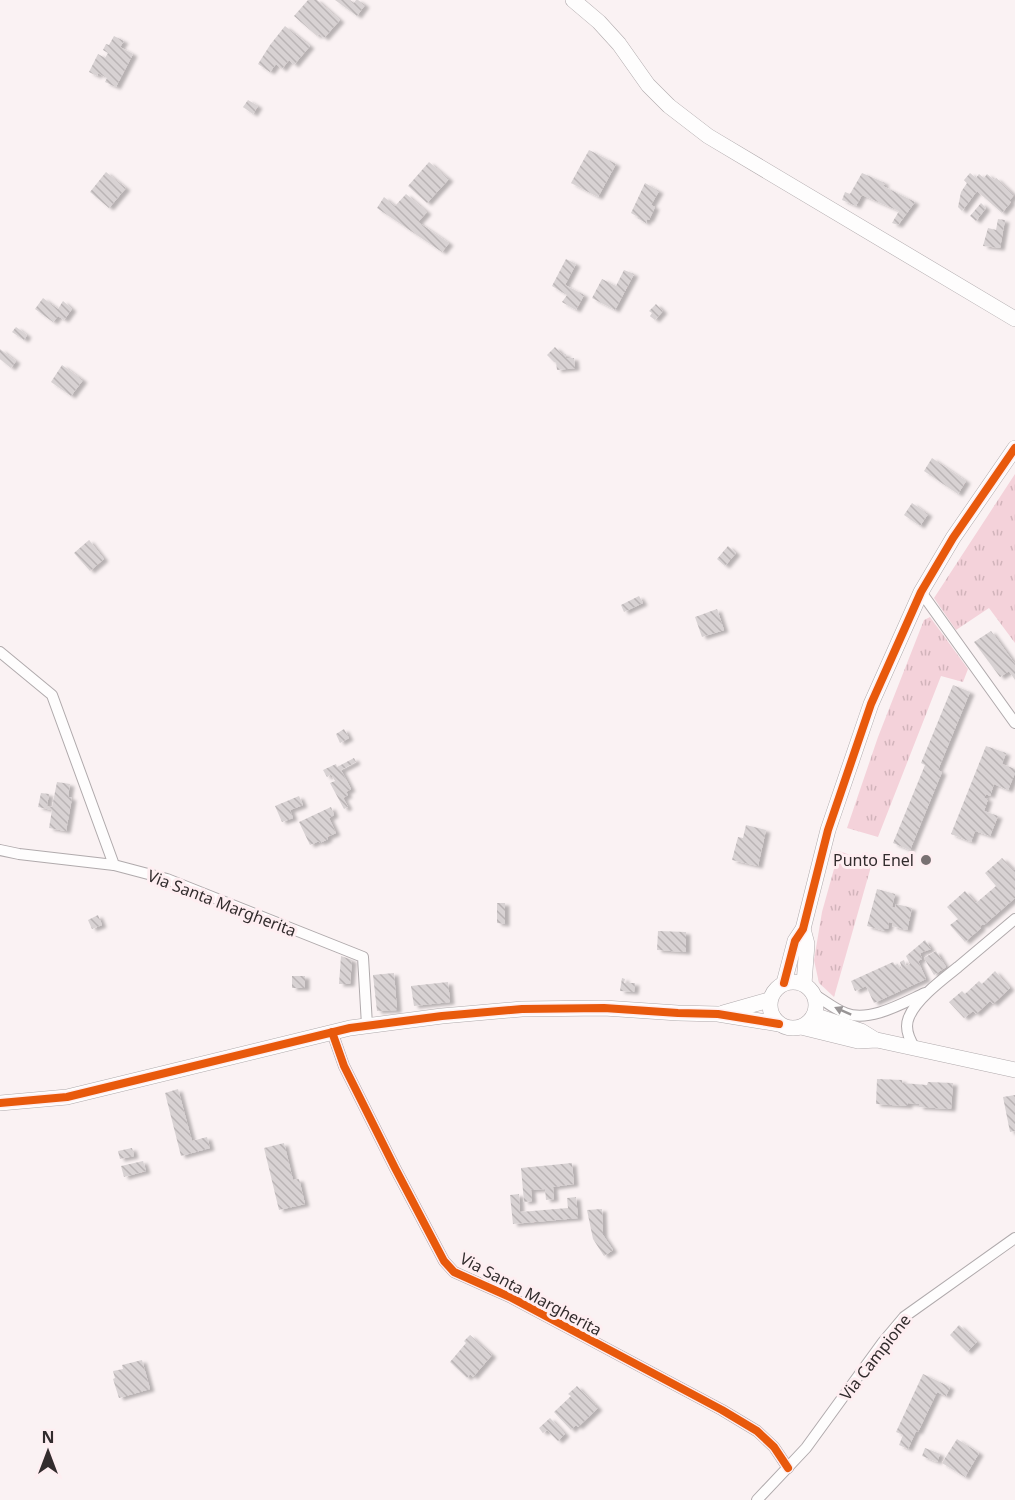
<svg xmlns="http://www.w3.org/2000/svg" width="1015" height="1500" font-family="'Noto Sans',sans-serif">
<style>
.park{fill:url(#park-tufts)}
.building{fill:url(#building-back-hatch);filter:url(#shadow)}
.lines{fill:none;stroke-linecap:round;stroke-linejoin:round}
.street-casing{stroke:#b0aaac;stroke-width:12}
.secondary-casing{stroke:#b0aaac;stroke-width:16}
.street{stroke:#fefdfd;stroke-width:10}
.secondary{stroke:#fefdfd;stroke-width:15}
.cycleway-casing{stroke:#feeef1;stroke-width:11}
.cycleway{stroke:#e8590c;stroke-width:8}
.oneway{fill:#989495}
.poi-dot{fill:#787172;stroke:#feeef1;stroke-width:2}
.labels{text-anchor:middle;dominant-baseline:central;stroke-width:6;stroke-linejoin:round;paint-order:stroke}
.poi-label{font-size:16px;fill:#322c2d;stroke:#feeef1;text-anchor:end}
.street-label{font-size:16px;fill:#322c2d;stroke:#feeef1}
</style>
<defs>
<pattern id="park-tufts" width="24" height="20" patternUnits="userSpaceOnUse" patternTransform="scale(1.5)"><rect width="24" height="20" fill="#f4d2da"/><path d="M3 7l-1-3M5 7V3M7 7l1-3M15 17l-1-3M17 17v-4M19 17l1-3" fill="none" stroke="#d2b4bb"/></pattern>
<pattern id="building-back-hatch" width="6" height="6" patternUnits="userSpaceOnUse" patternTransform="scale(1.5)"><rect width="6" height="6" fill="#d8d2d3"/><path d="M-1 5l2 2M0 0l6 6M5-1l2 2" fill="none" stroke="#bab4b5"/></pattern>
<filter id="shadow"><feDropShadow dx="4.5" dy="2.5" stdDeviation="1.5" flood-color="#0004"/></filter>
</defs>
<rect width="100%" height="100%" fill="#faf2f3"/>
<g class="park">
<path d="M1015 474V643L989 608 956 630 934 598Z"/>
<path d="M930 617 968 669 963 682 941 676 878 837 847 828 878 737 924 620Z"/>
<path d="M839 851 872 863 834 997 819 983 814 960 822 912Z"/>
</g>
<g class="building">
<path d="M308 0H317L340 20 324 38 319 34 317 36 294 16Z"/>
<path d="M335 0H350L354 3 356 0H358L365 5 357 16Z"/>
<path d="M285 26 310 46 294 65 289 60 282 69 276 64 270 72 258 64 270 45Z"/>
<path d="M114 36 124 41 120 47 133 54 116 87 105 82 107 78 98 73 97 76 89 72 98 54 105 58 108 53 103 50 106 44 109 45Z"/>
<path d="M248 100 258 106 253 114 243 107Z"/>
<path d="M589 150 616 164 598 197 571 183Z"/>
<path d="M429 162 449 179 427 203 408 186Z"/>
<path d="M106 172 126 188 109 208 90 192Z"/>
<path d="M862 173 885 183 883 186 915 202 898 225 892 223 899 211 862 195 856 206 842 200 845 192 850 194Z"/>
<path d="M970 173 976 178 979 174 984 178 987 174 994 180 996 178 1014 195 1009 201 1011 202 1002 213 977 191 962 211 958 207 961 192 967 183 964 180Z"/>
<path d="M645 183 659 191 651 205 655 207 649 220 647 219 646 223 637 218 638 217 631 213Z"/>
<path d="M406 194 427 212 418 222 449 243 442 252 377 208 384 197 395 206Z"/>
<path d="M981 203 986 208 976 221 970 216Z"/>
<path d="M998 219 1005 220 1000 248 983 246 988 228 996 230Z"/>
<path d="M566 259 576 264 565 285 584 295 576 310 562 302 567 295 552 286Z"/>
<path d="M624 270 634 274 615 310 592 298 602 279 616 286Z"/>
<path d="M43 298 58 309 63 301 72 309 64 320 58 316 53 322 35 309Z"/>
<path d="M656 304 663 311 655 320 650 316 652 313 649 311Z"/>
<path d="M16 327 27 335 24 340 12 332Z"/>
<path d="M555 347 562 354H566V358H574L575 368 557 370 556 362H554L547 355Z"/>
<path d="M0 349 16 361 11 368 0 359Z"/>
<path d="M62 365 83 380 71 396 51 382Z"/>
<path d="M932 458 966 481 958 494 924 471Z"/>
<path d="M912 503 928 514 920 526 904 515Z"/>
<path d="M89 540 104 559 90 571 74 553Z"/>
<path d="M728 546 736 553 725 566 717 559Z"/>
<path d="M639 596 643 603 624 612 621 605Z"/>
<path d="M717 609 724 630 702 637 695 617Z"/>
<path d="M991 631 1015 664V680L1009 671 1000 677 974 642Z"/>
<path d="M953 685 970 692 938 770 942 772 910 850 893 843 925 765 921 763Z"/>
<path d="M344 729 349 738 340 743 336 734Z"/>
<path d="M986 746 1006 753 1002 764 1015 769V773L1008 790 994 784 990 796 986 794 984 798 988 799 984 811 998 816 990 836 975 831 971 842 951 834Z"/>
<path d="M354 758 356 762 341 770 351 789 346 792 348 795 343 798 348 807 344 809 330 783 335 781 331 774 327 777 323 770 336 764 337 767Z"/>
<path d="M57 782 70 784 68 797 72 798 66 831 49 828 52 810 38 807 41 793 49 794 47 806 52 807Z"/>
<path d="M299 796 303 805 290 810 293 818 282 822 275 806Z"/>
<path d="M331 807 334 815 329 818 336 833 327 837 328 839 320 843 319 841 310 845 299 822Z"/>
<path d="M746 825 766 830 758 866 732 860 738 837 743 838Z"/>
<path d="M1002 858 1014 870 1015 869V898L984 925 983 924 980 926 981 928 965 942 950 925 958 919 947 907 965 891 976 903 996 886 985 873Z"/>
<path d="M877 889 895 894 892 907 895 908 896 904 912 908 907 930 892 926 893 923 889 922 888 929 885 928V931L867 926Z"/>
<path d="M497 903H505V924L497 923Z"/>
<path d="M98 915 102 925 92 929 88 920Z"/>
<path d="M658 931 686 932V952L657 950Z"/>
<path d="M925 940 931 949 920 953 922 959 918 961 926 979 874 1003 866 986 855 991 851 981 893 962 895 965 898 964 900 969 902 968 900 962 904 960 906 966 910 964 906 956Z"/>
<path d="M936 951 946 967 934 975 924 958Z"/>
<path d="M341 956 352 960 350 984H339Z"/>
<path d="M995 971 1010 988 993 1004 990 1001 976 1014 973 1011 964 1018 949 1002 962 991 965 994 979 981 982 984Z"/>
<path d="M394 973 397 1010 377 1011 373 975Z"/>
<rect x="292" y="976" width="13" height="12"/>
<path d="M622 978 625 979 624 983H635L634 992 620 991Z"/>
<path d="M448 982 450 1002 414 1006 411 986Z"/>
<path d="M877 1079 902 1080V1083L927 1085 928 1082 953 1083 951 1109 919 1107V1104L908 1103V1106L876 1104Z"/>
<path d="M178 1089 192 1141 207 1137 210 1148 181 1156 165 1093Z"/>
<path d="M1015 1095V1131L1010 1132 1003 1097Z"/>
<path d="M284 1143 293 1180 299 1179 305 1204 279 1210 264 1148Z"/>
<path d="M132 1148 134 1156 120 1159 118 1151Z"/>
<path d="M143 1161 146 1171 124 1177 121 1166Z"/>
<path d="M572 1163 574 1184 553 1187 554 1199 546 1200 545 1189 531 1190 532 1201 524 1202 521 1168Z"/>
<path d="M519 1194 520 1212 568 1208 567 1198 576 1197 578 1218 513 1224 510 1195Z"/>
<path d="M602 1209 603 1235 613 1250 604 1256 593 1239 587 1210Z"/>
<path d="M959 1325 977 1342 967 1352 950 1335Z"/>
<path d="M470 1335 492 1355 473 1377 470 1374 467 1378 450 1362 466 1343 464 1341Z"/>
<path d="M142 1360 150 1389 119 1398 113 1379 115 1378 113 1371 123 1369 122 1365Z"/>
<path d="M923 1374 950 1387 946 1396 937 1392 918 1432 916 1431 908 1449 899 1445 903 1435 896 1432Z"/>
<path d="M577 1386 598 1408 578 1427 576 1425 571 1430 554 1412 571 1396 568 1394Z"/>
<path d="M550 1418 565 1434 558 1441 547 1430 543 1433 539 1428Z"/>
<path d="M957 1439 979 1453 965 1477 942 1463Z"/>
<path d="M925 1448 940 1454 937 1462 922 1456Z"/>
</g>
<g class="lines">
<g class="street-casing">
<g id="street">
<path d="M921 592 1015 723"/>
<path d="M0 652 52 695 114 865 167 879 363 957 367 1025"/>
<path d="M0 850 19 854 114 865"/>
<path d="M813 994C824 1000 834 1009 845 1013 869 1023 903 1003 925 993"/>
<path d="M332 1032 344 1066 395 1168 444 1261 454 1272 510 1297 722 1410 757 1431 774 1447 788 1468"/>
<path d="M915 1048C909 1039 904 1028 909 1017 916 999 943 979 958 967 977 951 996 935 1015 919"/>
<path d="M757 1500 806 1448 883 1342 904 1317 1015 1238"/>
</g>
</g>
<g class="secondary-casing">
<g id="secondary">
<path d="M573 0 599 22 619 44 648 85 669 106 708 136 1015 319"/>
<path d="M803 929 807 944 804 984"/>
<circle cx="793" cy="1005" r="23"/>
<path d="M784 983 795 941 803 929 828 830 871 704 921 592 953 538 1015 448"/>
<path d="M723 1013 769 1000"/>
<path d="M814 1015 861 1031 874 1039"/>
<path d="M801 1027 858 1041 877 1040 1015 1070"/>
<path d="M0 1103 67 1097 350 1028 442 1016 522 1009 604 1008 678 1013 718 1014 779 1024"/>
</g>
</g>
<use href="#street" class="street"/>
<use href="#secondary" class="secondary"/>
<g class="cycleway-casing">
<g id="cycleway">
<path d="M784 983 795 941 803 929 828 830 871 704 921 592 953 538 1015 448"/>
<path d="M332 1032 344 1066 395 1168 444 1261 454 1272 510 1297 722 1410 757 1431 774 1447 788 1468"/>
<path d="M0 1103 67 1097 350 1028 442 1016 522 1009 604 1008 678 1013 718 1014 779 1024"/>
</g>
</g>
<use href="#cycleway" class="cycleway"/>
</g>
<defs><path id="oneway-solid" d="M-6-.8H1V-3.2L6.5 0L1 3.2V.8H-6Z" transform="scale(1.5)"/></defs>
<use class="oneway" href="#oneway-solid" transform="translate(843 1011) rotate(-156)"/>
<circle class="poi-dot" cx="926" cy="860" r="6"/>
<g class="labels">
<g class="poi-label">
<text x="914" y="860">Punto Enel</text>
</g>
<g class="street-label">
<text transform="translate(222 903) rotate(21)">Via Santa Margherita</text>
<text transform="translate(531 1294) rotate(28)">Via Santa Margherita</text>
<text transform="translate(875 1357) rotate(-52)">Via Campione</text>
</g>
</g>
<g transform="translate(48 1452)" stroke="#feeef1" stroke-width="4.5" paint-order="stroke">
<path d="M0-4.5L10 22L0 15L-10 22Z" fill="#322c2d"/>
<text y="-9" font-size="16" font-weight="bold" text-anchor="middle" fill="#322c2d">N</text>
</g>
</svg>
